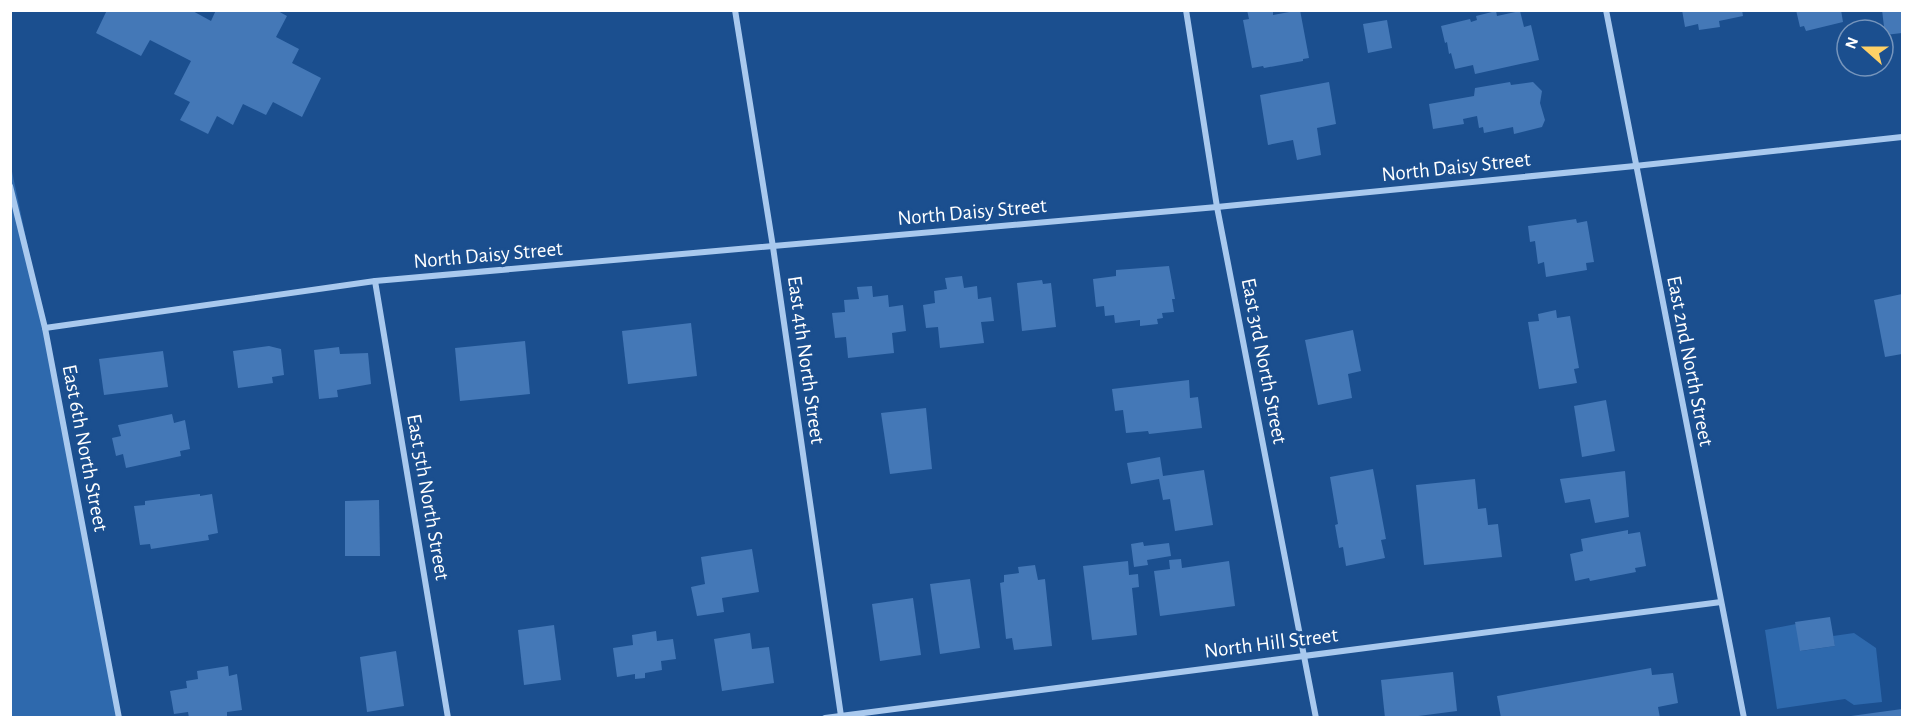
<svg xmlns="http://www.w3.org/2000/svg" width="1913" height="728" font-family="'Alegreya Sans',sans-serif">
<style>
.green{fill:#2e69ad}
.building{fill:#4478b7}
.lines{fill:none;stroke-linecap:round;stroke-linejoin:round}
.minor{stroke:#a9c9ee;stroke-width:6}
.labels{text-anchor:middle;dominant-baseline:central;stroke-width:6;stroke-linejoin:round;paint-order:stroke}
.street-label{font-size:21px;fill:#fff;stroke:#1b4f8f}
</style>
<rect width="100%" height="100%" fill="#1b4f8f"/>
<g class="green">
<path d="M10 162 45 328 119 717H11Z"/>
<path d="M1796 624 1801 651 1835 646 1833 636 1854 633 1876 648 1882 702 1854 705 1845 699 1777 709 1765 630Z"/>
</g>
<g class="building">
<path d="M107 10H191L211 21 216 10H276L287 16 276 37 299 49 292 63 321 78 302 117 273 102 266 115 243 104 233 125 217 116 208 134 180 120 190 102 174 94 191 61 150 40 141 56 96 33Z"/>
<path d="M1247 10H1273V15L1300 10 1309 58 1303 59V61L1264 68 1263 66 1252 68 1243 20 1249 19Z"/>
<path d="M1682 10H1742L1743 16 1719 21 1720 27 1699 30 1698 24 1685 27Z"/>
<path d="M1796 10H1841L1843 22 1806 31 1804 26 1800 27Z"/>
<path d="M1882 10H1902V33L1885 35Z"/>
<path d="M1496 11 1497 16 1520 11 1524 27 1531 25 1539 60 1475 74 1473 65 1455 69 1451 53 1449 54 1447 42 1445 43 1441 26 1470 19 1471 22 1477 20 1476 16Z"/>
<path d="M1387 20 1392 48 1368 53 1363 24Z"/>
<path d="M1329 82 1336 124 1317 128 1321 155 1297 160 1293 140 1268 145 1260 95Z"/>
<path d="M1510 82 1511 85 1533 82 1542 91 1540 103 1545 120 1542 127 1514 134 1513 127 1484 133 1483 127 1479 128 1477 116 1463 119 1464 124 1433 129 1429 104 1474 96 1475 88Z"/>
<path d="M1576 219 1577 223 1587 221 1594 262 1586 263 1587 270 1546 277 1544 262 1538 264 1535 241 1530 242 1528 226Z"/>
<path d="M1169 266 1175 299H1172L1174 312 1162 313 1163 318 1157 319 1158 324 1140 326V320L1115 323 1114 315 1105 316 1104 306 1096 307 1093 279 1116 276V270Z"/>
<path d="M962 276 964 288 977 286 978 299 991 297 994 321 981 322 984 343 940 348 938 327 926 328 923 305 935 303 934 291 947 289 945 278Z"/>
<path d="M1042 280 1043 284 1051 283 1056 327 1022 331 1017 283Z"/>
<path d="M872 286 873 297 888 295 889 307 903 305 906 331 892 333 894 353 848 358 846 337 835 338 832 313 845 312 844 300 859 299 857 287Z"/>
<path d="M1902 294V354L1885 357 1874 300Z"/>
<path d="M1556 310 1557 318 1570 316 1579 368 1574 369 1577 383 1539 389 1528 322 1539 321 1538 314Z"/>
<path d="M691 323 697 376 628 384 622 331Z"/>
<path d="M1353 330 1361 371 1348 374 1352 398 1318 405 1305 340Z"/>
<path d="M525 341 530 394 460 401 455 348Z"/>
<path d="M269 346 281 349 284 375 272 377 273 383 238 388 233 351Z"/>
<path d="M339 347 340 354 368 353 371 384 337 390 338 397 319 399 314 350Z"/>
<path d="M163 351 168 387 104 395 99 359Z"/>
<path d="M1189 380 1190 398 1198 397 1202 428 1149 434 1148 431 1126 433 1123 410 1115 411 1112 389Z"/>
<path d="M1606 400 1615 451 1582 457 1574 406Z"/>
<path d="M926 408 932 469 890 474 881 413Z"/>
<path d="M172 414 174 423 185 420 190 449 180 451 181 456 126 468 123 454 116 456 112 438 121 436 118 425Z"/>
<path d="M1160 457 1163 476 1204 470 1213 525 1175 531 1170 499 1163 500 1159 479 1131 484 1127 463Z"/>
<path d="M1373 469 1386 539 1381 540 1385 558 1346 566 1343 547 1339 548 1335 525 1338 524 1330 477Z"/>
<path d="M1625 471 1629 517 1595 523 1590 499 1565 503 1560 479Z"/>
<path d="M1475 479 1478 509 1486 508 1488 525 1498 524 1502 557 1424 565 1416 485Z"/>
<path d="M200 494V496L212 494 218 533 208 535 209 540 151 549 150 544 140 545 134 506 145 505V501Z"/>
<path d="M379 500 380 556H345V501Z"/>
<path d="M1628 530V534L1640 532 1646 566 1635 568 1636 572 1590 581 1589 578 1575 581 1570 554 1583 551 1581 539Z"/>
<path d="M1143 542 1144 546 1169 543 1171 556 1147 560 1148 565 1134 567 1131 544Z"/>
<path d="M752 549 759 592 722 598 724 612 697 616 691 587 705 584 701 557Z"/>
<path d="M1181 559 1182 568 1229 561 1235 606 1160 616 1154 571 1170 569 1169 560Z"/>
<path d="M1128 561 1129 575 1138 574 1139 587 1132 588 1137 635 1092 640 1083 566Z"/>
<path d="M1035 565 1038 580 1045 579 1052 646 1014 650 1012 638 1006 639 1000 583 1004 582V575L1019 573 1018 567Z"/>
<path d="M970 579 980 648 940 654 930 584Z"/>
<path d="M913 598 921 655 880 661 872 604Z"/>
<path d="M1830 617 1835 646 1800 651 1795 622Z"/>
<path d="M554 625 561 680 524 685 518 630Z"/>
<path d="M656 631 657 641 673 639 676 659 661 661 662 670 645 673V678L635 679V674L617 677 613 648 633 645 632 635Z"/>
<path d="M750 633 752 649 769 647 774 683 722 691 714 639Z"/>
<path d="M396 651 404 706 367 712 360 657Z"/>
<path d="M228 666 229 676 237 674 242 710 227 712V718H189L188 712 174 714 170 691 187 688 186 681 198 679 197 671Z"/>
<path d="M1651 668 1652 675 1673 673 1678 703 1658 707 1660 718H1501L1497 696Z"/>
<path d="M1453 672 1457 711 1403 718H1385L1381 680Z"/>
<path d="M1902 709V718H1851V716Z"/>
</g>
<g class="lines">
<g class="minor">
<path d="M735 10 773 247 841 716"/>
<path d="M1186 10 1217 207 1316 718"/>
<path d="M1606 10 1744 718"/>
<path d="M10 186 45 328 119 718"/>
<path d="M375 281 448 718"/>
<path d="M45 328 375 281 1217 207 1635 166 1902 137"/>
<path d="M825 718 1721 602"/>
</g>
</g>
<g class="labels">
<g class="street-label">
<text transform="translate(1456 167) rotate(-6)">North Daisy Street</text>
<text transform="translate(972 212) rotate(-5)">North Daisy Street</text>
<text transform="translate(488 255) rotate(-5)">North Daisy Street</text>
<text transform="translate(806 360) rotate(82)">East 4th North Street</text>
<text transform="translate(1264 361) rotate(79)">East 3rd North Street</text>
<text transform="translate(1690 361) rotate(79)">East 2nd North Street</text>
<text transform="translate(85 448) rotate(79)">East 6th North Street</text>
<text transform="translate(428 497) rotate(80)">East 5th North Street</text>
<text transform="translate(1271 643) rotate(-7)">North Hill Street</text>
</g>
</g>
<rect width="1913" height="728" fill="none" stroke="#ffffff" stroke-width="24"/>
<g transform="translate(1865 48) rotate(291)"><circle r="28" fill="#1b4f8f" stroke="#7695bc" stroke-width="1.5"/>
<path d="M0-4.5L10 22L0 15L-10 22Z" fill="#ffd166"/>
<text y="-9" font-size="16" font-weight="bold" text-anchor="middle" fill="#ffffff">N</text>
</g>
</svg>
